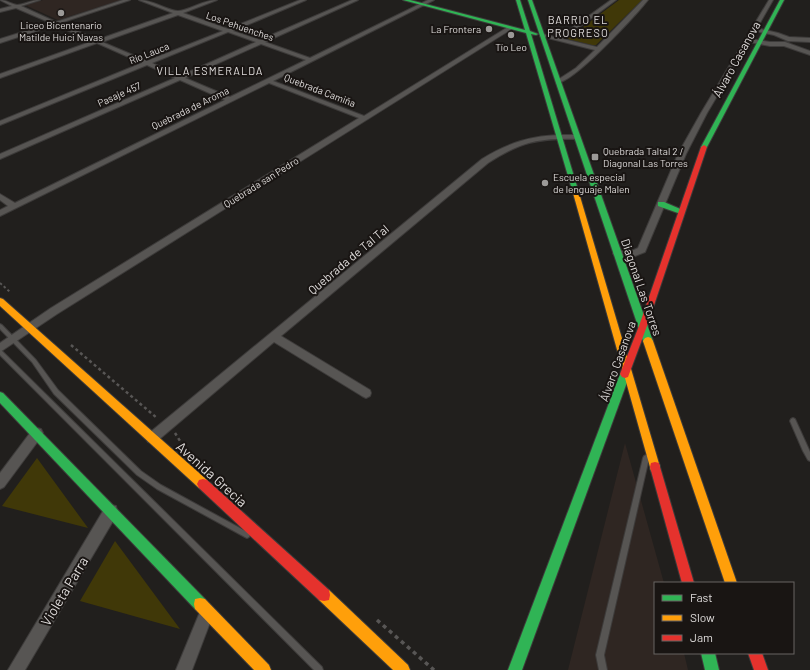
<svg xmlns="http://www.w3.org/2000/svg" width="810" height="670" font-family="Barlow,sans-serif">
<style>
.built{fill:#2f2622}
.green{fill:#403808}
.lines{fill:none;stroke-linecap:round;stroke-linejoin:round}
.lane-casing{stroke:#3d3b3a;stroke-width:2}
.street-casing{stroke:#3d3b3a;stroke-width:2}
.fast-casing{stroke:#3d3b3a;stroke-width:2}
.slow-casing{stroke:#3d3b3a;stroke-width:2}
.jam-casing{stroke:#3d3b3a;stroke-width:2}
.path-far2{stroke:#585655;stroke-width:2;stroke-dasharray:2.5 2.5;stroke-linecap:butt}
.path-far1{stroke:#585655;stroke-width:2.5;stroke-dasharray:3 3;stroke-linecap:butt}
.path{stroke:#585655;stroke-width:3.5;stroke-dasharray:4 4;stroke-linecap:butt}
.lane{fill:#575553;fill-rule:evenodd}
.street{fill:#575553;fill-rule:evenodd}
.fast{fill:#30b455;fill-rule:evenodd}
.slow{fill:#ff9f0a;fill-rule:evenodd}
.jam{fill:#e5322d;fill-rule:evenodd}
.poi-dot{fill:#9c9a98;stroke:#191513;stroke-width:1.5}
.labels{text-anchor:middle;dominant-baseline:central;stroke-width:4;stroke-linejoin:round;paint-order:stroke}
.far-poi-label{font-size:10px;fill:#dfdcdb;stroke:#191513}
.far-street-label{font-size:10px;fill:#dfdcdb;stroke:#191513}
.far-neighbourhood-label{font-size:11px;letter-spacing:1px;fill:#dfdcdb;stroke:#191513}
.street-label{font-size:12px;fill:#dfdcdb;stroke:#191513}
.near-street-label{font-size:14px;fill:#dfdcdb;stroke:#191513}
</style>
<rect width="100%" height="100%" fill="#211f1d"/>
<g class="built">
<path d="M43 0H121L58 20 25 5Z"/>
<path d="M625 443 664 583H655V653H684L688 670H568Z"/>
</g>
<g class="green">
<path d="M619 0H642L596 45H592L567 39Z"/>
<path d="M37 458 88 528 2 506Z"/>
<path d="M115 541 180 629 80 601Z"/>
</g>
<g class="lines">
<g class="lane-casing">
<g id="lane">
<path d="M0 324 2 325 36 360 58 390 141 471 161 485 249 533 250 535 249 537 247 538 245 537 157 489 137 475 54 394 32 362 0 329Z"/>
<path d="M0 350 2 351 322 667 323 670H314L0 355Z"/>
<path d="M793 418 795 419 810 452V461L808 460 803 451 790 421 791 419Z"/>
<path d="M646 455 648 456 649 458 604 655 607 670H599L596 655 643 458 644 456Z"/>
</g>
</g>
<g class="street-casing">
<g id="street">
<path d="M0 0C6 0 11 4 17 5 23 5 32 0 40 0L21 6 56 22 123 0H130L60 23 97 40 173 13 139 0C153 0 168 11 178 11 188 11 203 0 217 0L183 13 228 29 300 0H306L233 31 260 40 352 0H358L265 42 310 58 428 0H434L273 81 364 116 508 27 513 28 57 314 0 352V343L51 308 359 118 269 83 0 216V210L8 206 0 200V194L15 203 225 100 180 80 0 159V154L175 78 147 65 0 125V121L142 63 97 43 0 78V74L93 41 55 25 0 43V39L51 23 16 8 0 12V9L12 6ZM178 15 223 31 147 61 102 42ZM228 32 256 42 180 76 152 63ZM261 44 306 60 230 97 185 78Z"/>
<path d="M611 0H616L563 39 597 47 643 0H648C636 15 572 85 556 83V81L576 68 595 50 540 36 543 34 558 38Z"/>
<path d="M769 0H773L757 28 778 33 789 37 810 38V42L788 41 774 35 755 31 750 39 770 42H785L810 51V55L784 46H770L749 42 707 113 686 154 645 252 635 256 614 255 613 253 614 251 634 250 638 248 678 154 701 113Z"/>
<path d="M563 135H577L580 137 577 139C539 138 520 142 488 163L281 336 370 390 371 393 370 396 366 398 362 396 274 342 156 442 152 443 148 442 146 438 148 434 482 159C508 143 532 135 563 135Z"/>
<path d="M37 428 41 429 43 433 41 437 4 487 0 489V473L33 429Z"/>
<path d="M111 505 116 506 117 511 116 516 25 670H8L106 506Z"/>
<path d="M207 605 212 607 214 612 192 670H176L202 607Z"/>
</g>
</g>
<g class="fast-casing">
<g id="fast">
<path d="M403 0H410L525 30 516 0H520L530 31 538 34 536 35 531 34 579 193 578 194 576 195 573 193 526 33Z"/>
<path d="M528 0H532L653 341 651 344H645L643 341Z"/>
<path d="M780 0H784L707 147 702 148 701 147Z"/>
<path d="M658 202H664L685 211 681 213H678L658 206Z"/>
<path d="M625 370 628 371 630 374 522 670H508L620 374 622 371Z"/>
<path d="M0 392 3 393 205 599 206 604 205 609 200 610 195 609 0 403Z"/>
<path d="M701 653H715L719 670H705Z"/>
</g>
</g>
<g class="slow-casing">
<g id="slow">
<path d="M576 191 579 193 660 467 659 471 655 472 651 471 650 467 573 193Z"/>
<path d="M0 298 3 299 207 480 209 484 207 488 203 489 199 488 0 306Z"/>
<path d="M648 337 651 338 653 341 737 583H725L643 341 645 338Z"/>
<path d="M324 589 329 590 408 665 410 670H393L319 600 318 595 319 590Z"/>
<path d="M200 598 205 599 269 665 271 670H254L195 609 194 604 195 599Z"/>
</g>
</g>
<g class="jam-casing">
<g id="jam">
<path d="M704 145 707 147 647 326 628 377 625 378 622 377 620 374 639 326 701 147Z"/>
<path d="M655 462 659 463 660 467 694 583H682L650 467 651 463Z"/>
<path d="M203 479 207 480 329 590 330 595 329 600 324 601 319 600 199 488 197 484 199 480Z"/>
<path d="M748 653H762L768 670H754Z"/>
</g>
</g>
<path class="path-far2" d="M0 283 10 292"/>
<g class="path-far1">
<path d="M71 345 157 418"/>
<path d="M175 433 182 444"/>
</g>
<path class="path" d="M377 620 434 670"/>
<use href="#lane" class="lane"/>
<use href="#street" class="street"/>
<use href="#fast" class="fast"/>
<use href="#slow" class="slow"/>
<use href="#jam" class="jam"/>
</g>
<g class="poi-dot">
<circle cx="61" cy="13" r="4"/>
<circle cx="489" cy="29" r="4"/>
<circle cx="511" cy="35" r="4"/>
<rect x="591" y="153" width="8" height="8" rx="2"/>
<circle cx="545" cy="183" r="4"/>
</g>
<g class="labels">
<g class="far-poi-label">
<text x="61" y="25">Liceo Bicentenario<tspan x="61" dy="12">Matilde Huici Navas</tspan></text>
<text x="481" y="29" text-anchor="end">La Frontera</text>
<text x="511" y="47">Tío Leo</text>
<text x="603" y="151" text-anchor="start">Quebrada Taltal 2 /<tspan x="603" dy="12">Diagonal Las Torres</tspan></text>
<text x="553" y="177" text-anchor="start">Escuela especial<tspan x="553" dy="12">de lenguaje Malen</tspan></text>
</g>
<g class="far-street-label">
<text transform="translate(240 26) rotate(19)">Los Pehuenches</text>
<text transform="translate(149 53) rotate(-22)">Río Lauca</text>
<text transform="translate(320 90) rotate(21)">Quebrada Camiña</text>
<text transform="translate(119 94) rotate(-24)">Pasaje 457</text>
<text transform="translate(190 108) rotate(-26)">Quebrada de Aroma</text>
<text transform="translate(261 182) rotate(-32)">Quebrada san Pedro</text>
</g>
<g class="far-neighbourhood-label">
<text x="578" y="19">BARRIO EL<tspan x="578" dy="13">PROGRESO</tspan></text>
<text x="210" y="70">VILLA ESMERALDA</text>
</g>
<g class="street-label">
<text transform="translate(736 59) rotate(-61)">Álvaro Casanova</text>
<text transform="translate(348 259) rotate(-40)">Quebrada de Tal Tal</text>
<text transform="translate(642 287) rotate(71)">Diagonal Las Torres</text>
<text transform="translate(617 361) rotate(-70)">Álvaro Casanova</text>
</g>
<g class="near-street-label">
<text transform="translate(212 474) rotate(42)">Avenida Grecia</text>
<text transform="translate(64 591) rotate(-59)">Violeta Parra</text>
</g>
</g>
<rect x="654" y="582" width="140" height="72" fill="#191513" stroke="#686563"/>
<rect x="662" y="595" width="20" height="6" fill="#30b455" stroke="#686563"/>
<text x="690" y="602" font-size="12" fill="#dfdcdb">Fast</text>
<rect x="662" y="615" width="20" height="6" fill="#ff9f0a" stroke="#686563"/>
<text x="690" y="622" font-size="12" fill="#dfdcdb">Slow</text>
<rect x="662" y="635" width="20" height="6" fill="#e5322d" stroke="#686563"/>
<text x="690" y="642" font-size="12" fill="#dfdcdb">Jam</text>
</svg>
